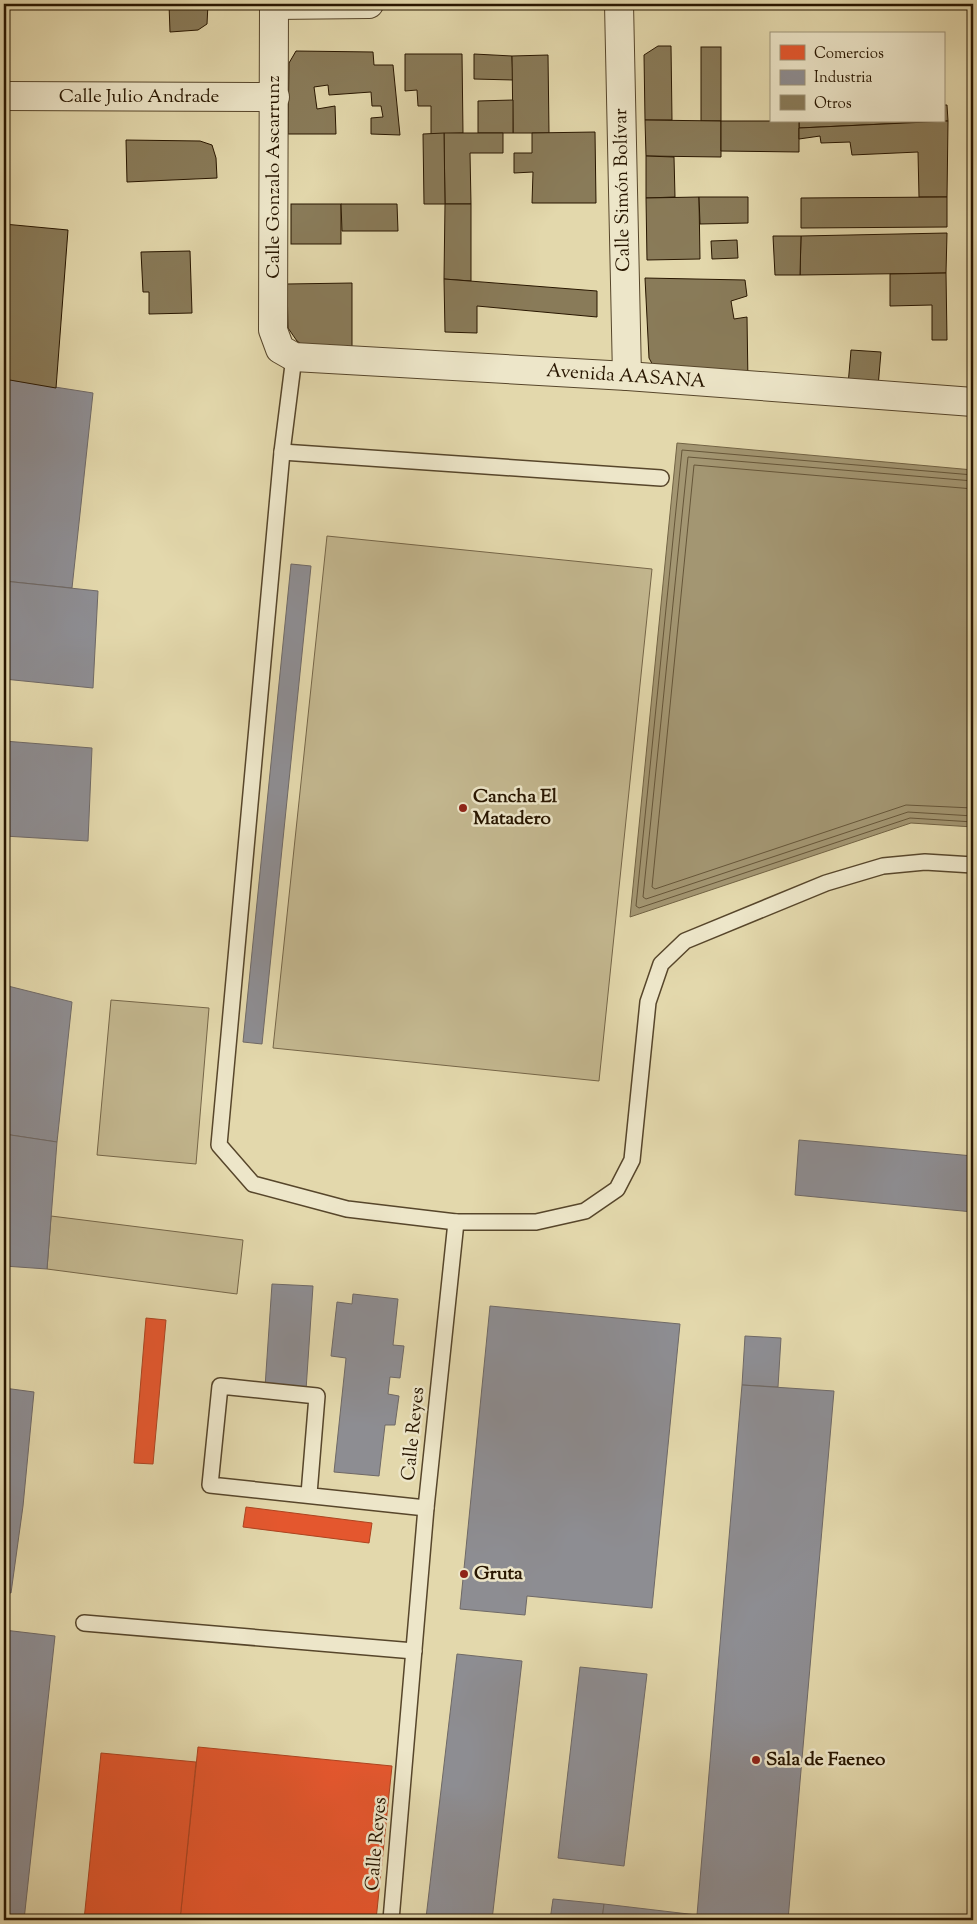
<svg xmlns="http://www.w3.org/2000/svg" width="977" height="1924" font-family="'Sorts Mill Goudy',serif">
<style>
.green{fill:#c3b78f;stroke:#766648}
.water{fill:#a39672;stroke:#726344}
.shops{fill:#e4572e;stroke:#ac4420}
.industry{fill:#8d8d92;stroke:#6f6966}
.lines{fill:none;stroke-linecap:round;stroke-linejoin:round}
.shore{stroke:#665639;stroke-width:1}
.building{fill:#897b59;stroke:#281600}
.lane-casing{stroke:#57462b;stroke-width:18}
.street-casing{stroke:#57462b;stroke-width:30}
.lane{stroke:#ede6c9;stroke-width:15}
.street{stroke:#ede6c9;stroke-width:28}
.poi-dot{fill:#8f2418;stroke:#ede6c9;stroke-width:2}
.labels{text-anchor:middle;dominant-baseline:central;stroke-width:5;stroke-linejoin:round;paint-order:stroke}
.street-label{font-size:19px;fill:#281600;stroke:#ede6c9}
.poi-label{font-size:19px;font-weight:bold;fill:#281600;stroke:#ede6c9;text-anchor:start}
</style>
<rect width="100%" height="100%" fill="#e3d8ac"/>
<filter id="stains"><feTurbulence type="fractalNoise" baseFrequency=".004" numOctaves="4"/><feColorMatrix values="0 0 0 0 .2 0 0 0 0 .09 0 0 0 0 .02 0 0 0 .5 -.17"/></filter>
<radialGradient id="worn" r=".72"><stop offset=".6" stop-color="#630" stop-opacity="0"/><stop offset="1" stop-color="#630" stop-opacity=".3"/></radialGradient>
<g class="green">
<path d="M327 536 652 569 599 1081 273 1048Z"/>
<path d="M111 1000 209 1008 196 1164 97 1155Z"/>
<path d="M51 1216 243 1240 237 1294 47 1269Z"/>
</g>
<path class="water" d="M677 443 973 470V827L911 823 630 917Z"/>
<g class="shops">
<path d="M146 1318 166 1320 153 1464 134 1463Z"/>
<path d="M246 1507 372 1523 369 1543 243 1527Z"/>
<path d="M198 1747 392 1766 376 1920H180Z"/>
<path d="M101 1753 196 1762 180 1920H84Z"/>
</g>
<g class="industry">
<path d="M4 379 93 393 72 588 4 581Z"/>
<path d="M291 564 311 566 262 1044 243 1042Z"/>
<path d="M4 581 98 591 93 688 4 679Z"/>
<path d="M4 741 92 748 88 841 4 836Z"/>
<path d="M4 985 72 1002 57 1142 4 1134Z"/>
<path d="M4 1134 57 1142 47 1269 4 1266Z"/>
<path d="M799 1140 973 1156V1212L795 1195Z"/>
<path d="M272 1284 313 1286 306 1390 265 1387Z"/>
<path d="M353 1294 398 1299 393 1345 404 1346 400 1378 390 1377 388 1394 399 1396 395 1425H385L379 1476 334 1472 346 1358 331 1356 337 1302 352 1304Z"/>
<path d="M490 1306 680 1324 652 1608 527 1596 525 1615 460 1609Z"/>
<path d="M745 1336 781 1338 778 1387 742 1385Z"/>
<path d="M742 1385 834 1391 788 1920H753L697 1915Z"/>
<path d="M4 1388 34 1392 23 1506 11 1593 4 1592Z"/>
<path d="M4 1630 55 1636 24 1920H4Z"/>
<path d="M457 1654 522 1661 492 1920H447L426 1918Z"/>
<path d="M580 1667 647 1674 624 1866 558 1858Z"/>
<path d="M553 1899 604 1904 602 1920H550Z"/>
<path d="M604 1904 697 1915 753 1920H602Z"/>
</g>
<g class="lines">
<g class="shore">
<path d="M973 475 682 450 636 906 639 908 910 818 973 822"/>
<path d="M973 481 688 457 643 897 646 899 908 812 973 816"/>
<path d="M973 489 694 465 652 887 655 889 906 805 973 808"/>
</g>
</g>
<g class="building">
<path d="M169 4H208L207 24 198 30 170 32Z"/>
<path d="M658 46H671L672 120H645L644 55Z"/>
<rect x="701" y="47" width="20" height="74"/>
<path d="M296 51 373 52 374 65H393L400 135 371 134V118L383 117 381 106H372L371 92 329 95 328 85 314 87 317 109 335 106 336 134H288L289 63Z"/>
<path d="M405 54H462L463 133 431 134V106H418L417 90 405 91Z"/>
<path d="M474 54 512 56 513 80 474 79Z"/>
<path d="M548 55 549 133H513L512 56Z"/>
<path d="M513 100V133H478V101Z"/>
<path d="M943 105H947L948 121 799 128V121H943Z"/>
<path d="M645 120 721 121V157L646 156Z"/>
<path d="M721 121H799V152L721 151Z"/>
<path d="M948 121 947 197H919L918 152 852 155 850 142 821 143 820 136 799 139V128Z"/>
<path d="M595 132 596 203H532L533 172 514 173V153H532V133Z"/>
<path d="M444 133H503V153H470L471 204H445Z"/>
<path d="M444 133 445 204H424L423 134Z"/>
<path d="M126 140 200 141 212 145 216 158 217 178 127 182Z"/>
<path d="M646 156 674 157 675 197 646 198Z"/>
<path d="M699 197 700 259 647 260 646 198Z"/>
<path d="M699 197H748V223L700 224Z"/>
<path d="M947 197V227L801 228V198Z"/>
<rect x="291" y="204" width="50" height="40"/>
<path d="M341 204H397L398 231H342Z"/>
<path d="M445 204H471V281L444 279Z"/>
<path d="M4 224 68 230 56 388 4 379Z"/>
<path d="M947 233 946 273 800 275 801 236Z"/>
<path d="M773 236H801L800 275H775Z"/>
<path d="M737 240 738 258 712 259 711 241Z"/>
<path d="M190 251 192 313 149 314V292H143L141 252Z"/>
<path d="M946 273 947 340H932V305L890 306V274Z"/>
<path d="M645 278 745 280 747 296 731 301 734 319 747 317 748 383 656 371 649 358Z"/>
<path d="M444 279 597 291V317L477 306V333L445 332Z"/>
<path d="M352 283V350L304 346 297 341 288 328 287 284Z"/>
<path d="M851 350 881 352 878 387 848 385Z"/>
</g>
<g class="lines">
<g class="lane-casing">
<g id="lane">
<path d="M294 357 282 452 219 1145 253 1184 347 1209 456 1222H536L585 1211 617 1189 632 1160 648 1002 661 964 685 941 826 883 883 866 925 862 973 865"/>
<path d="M282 452 661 478"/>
<path d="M309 1494 317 1396 220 1386 210 1485 426 1508"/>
<path d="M84 1623 414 1651"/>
<path d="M391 1920 426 1508 456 1222"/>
</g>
</g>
<g class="street-casing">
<g id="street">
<path d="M274 4 273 330 280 349 294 357 627 376 973 402"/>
<path d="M619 4 627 376"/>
<path d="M274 5 369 4"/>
<path d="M4 96 275 97"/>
</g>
</g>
<use href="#lane" class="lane"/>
<use href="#street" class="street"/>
</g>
<g class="poi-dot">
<circle cx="463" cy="808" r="5"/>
<circle cx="464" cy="1574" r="5"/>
<circle cx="756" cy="1760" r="5"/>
</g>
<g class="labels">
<g class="street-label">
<text x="139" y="97">Calle Julio Andrade</text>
<text transform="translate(274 177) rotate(-90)">Calle Gonzalo Ascarrunz</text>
<text transform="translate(623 190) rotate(-91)">Calle Simón Bolívar</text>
<text transform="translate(626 377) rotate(4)">Avenida AASANA</text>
<text transform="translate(414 1434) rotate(-84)">Calle Reyes</text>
<text transform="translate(377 1844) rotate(-85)">Calle Reyes</text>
</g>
<g class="poi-label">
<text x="473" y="797">Cancha El<tspan x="473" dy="22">Matadero</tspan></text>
<text x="474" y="1574">Gruta</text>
<text x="766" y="1760">Sala de Faeneo</text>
</g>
</g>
<rect width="977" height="1924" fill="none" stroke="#e3d8ac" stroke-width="20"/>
<rect x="5" y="5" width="967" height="1914" fill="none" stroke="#281600" stroke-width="2.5"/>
<rect x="10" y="10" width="957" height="1904" fill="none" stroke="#281600"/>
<rect x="770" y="32" width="175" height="90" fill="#ede6c9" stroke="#9e9379"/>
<rect x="780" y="45" width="25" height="15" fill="#e4572e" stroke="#9e9379"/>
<text x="814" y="58" font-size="15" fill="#281600">Comercios</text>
<rect x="780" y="70" width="25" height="15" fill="#8d8d92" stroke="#9e9379"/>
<text x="814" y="82" font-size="15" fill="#281600">Industria</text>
<rect x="780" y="95" width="25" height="15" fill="#897b59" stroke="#9e9379"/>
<text x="814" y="108" font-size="15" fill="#281600">Otros</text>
<rect width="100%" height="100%" filter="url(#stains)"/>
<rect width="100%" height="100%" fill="url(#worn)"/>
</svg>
